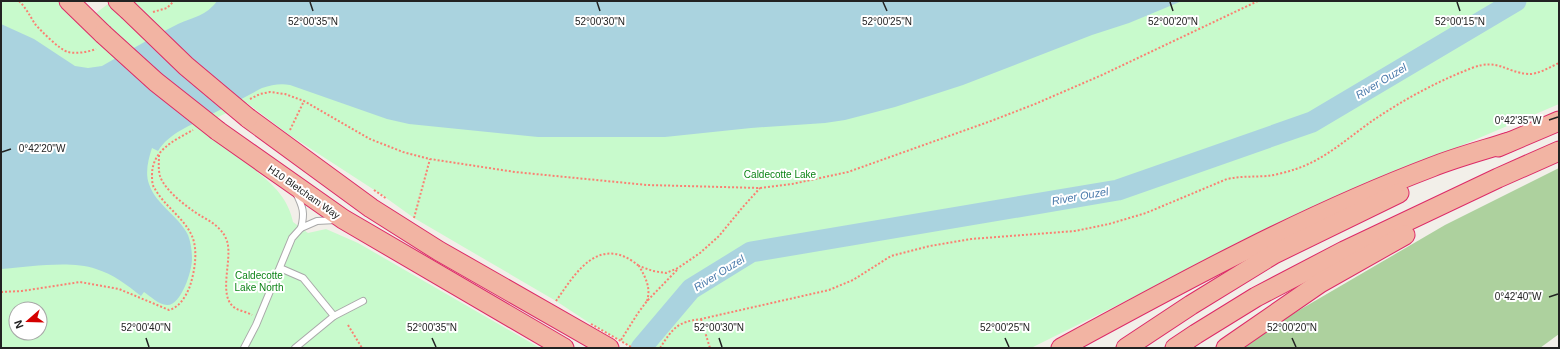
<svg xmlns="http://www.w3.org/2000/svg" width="1560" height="349" font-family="Arial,sans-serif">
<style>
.forest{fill:#add19e}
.park{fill:#c8facc;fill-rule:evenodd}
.water{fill:#aad3df}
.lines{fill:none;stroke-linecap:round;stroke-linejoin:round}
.river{stroke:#aad3df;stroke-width:21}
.service-casing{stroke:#a9a9a9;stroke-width:8}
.trunk-casing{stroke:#dc2a67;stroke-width:21}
.path{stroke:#fa8072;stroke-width:2;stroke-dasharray:2 2;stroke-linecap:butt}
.service{stroke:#fff;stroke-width:6}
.trunk{stroke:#f2b4a3;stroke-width:19}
.trunk-bridge-casing{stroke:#dc2a67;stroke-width:21;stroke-linecap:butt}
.path-bridge{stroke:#fa8072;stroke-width:2;stroke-dasharray:2 2;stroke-linecap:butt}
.trunk-bridge{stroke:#f2b4a3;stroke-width:19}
.ticks{fill:none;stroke:#222;stroke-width:1.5}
.labels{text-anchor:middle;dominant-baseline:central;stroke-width:4;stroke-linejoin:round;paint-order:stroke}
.park-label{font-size:10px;fill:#0c8416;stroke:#fff}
.street-label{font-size:10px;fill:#222;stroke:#fff}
.water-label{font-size:11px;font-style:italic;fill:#4a7aab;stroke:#fff}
.ticks-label{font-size:10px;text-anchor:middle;fill:#222;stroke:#fff;stroke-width:4;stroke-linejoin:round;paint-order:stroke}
</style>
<rect width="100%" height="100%" fill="#f2efe9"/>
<path class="forest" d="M1559 168V334L1540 348H1244L1284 319 1445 225Z"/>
<path class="park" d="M1 1H68L88 19 112 1H1559V104L1303 213 1031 348H633L591 324 556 301 414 218 382 195 288 134 247 103 208 122 261 162 257 172C275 186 288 199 293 222L308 233 326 229 358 243 540 348H1ZM16 309H40V333H16Z"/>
<path class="water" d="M217 1H1182L1129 23 1092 35 963 85 895 107 845 120 825 123 751 128 665 137H538L409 124 387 119 290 85C280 83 272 85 262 88 245 97 228 106 210 115 192 125 169 133 158 151L152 148C148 160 145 173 149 184 156 205 179 216 188 235 191 243 192 251 192 259 192 271 181 306 167 305 159 305 150 296 144 292L141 296C127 285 113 274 96 269 70 260 29 267 1 269V24L34 39 75 66 88 68 102 66C127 52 152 37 178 24 194 17 206 16 217 1Z"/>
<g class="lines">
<path class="river" d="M641 348 691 289 751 252 1118 190 1312 122 1516 1"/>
<g class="service-casing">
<g id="service">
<path d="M296 193C303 207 305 213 301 228L317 221 336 220"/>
<path d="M280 268 303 278 334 316"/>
<path d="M244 348 256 325 292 238 301 228"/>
<path d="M295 348 334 316 363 301"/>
</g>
</g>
<g class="trunk-casing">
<g id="trunk">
<path d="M69 1 103 34"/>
<path d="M118 1 128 10"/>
<path d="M248 118 371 208 439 251 609 348"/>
<path d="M218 131 343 219 564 348"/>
<path d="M1498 147 1559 121"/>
<path d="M1061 348C1182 282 1303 216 1432 167 1457 157 1484 150 1509 142"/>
<path d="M1126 348 1191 305 1274 254 1399 193"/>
<path d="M1175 348 1196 334 1256 297 1344 251 1498 178 1559 151"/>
<path d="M1226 348 1320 283 1405 235"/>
</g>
</g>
<g class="path">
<path d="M19 1C26 8 30 16 35 24 41 31 60 50 68 52 77 54 88 52 96 49"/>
<path d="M153 12 167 8 174 1"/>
<path d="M250 99 260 94 270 92 285 94 304 101 370 139 403 152 430 159 515 172 647 185 760 188 792 184 848 172 991 121 1035 104 1102 75 1258 1"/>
<path d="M290 130 304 101"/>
<path d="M159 155C159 162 158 169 160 176 165 191 188 208 201 216 212 222 223 229 227 241 233 260 217 296 235 308 240 311 247 312 252 315"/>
<path d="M374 190 387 199"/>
<path d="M414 218 430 159"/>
<path d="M1 292 22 291 80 282 119 289 169 310C180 307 186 296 190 286 195 270 199 247 190 232 181 216 164 205 155 189 152 186 152 179 152 175 152 150 175 140 193 130"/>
<path d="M556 301C571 280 590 246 620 255 627 257 634 262 639 266"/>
<path d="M647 301C651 288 646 278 639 266L653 271 666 273 678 268 700 253 719 236 742 208 760 188"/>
<path d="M701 319 710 348"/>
<path d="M348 325 362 348"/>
<path d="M621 340 638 313 647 301 678 269"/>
<path d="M660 348C673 328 677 322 701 319L829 290 853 280 891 256 930 246 971 239 1075 231 1109 224 1146 213 1227 179C1241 176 1253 177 1267 176 1276 175 1287 172 1296 169 1326 159 1350 136 1375 119 1405 99 1438 81 1472 68 1498 58 1505 72 1528 74 1537 75 1550 67 1559 63"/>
</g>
<use href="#service" class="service"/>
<use href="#trunk" class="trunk"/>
<g class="trunk-bridge-casing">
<g id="trunk-bridge">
<path d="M128 10 186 66 248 118"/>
<path d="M103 34 156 82 218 131"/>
</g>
</g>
<path class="path-bridge" d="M591 324 633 348"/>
<use href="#trunk-bridge" class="trunk-bridge"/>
</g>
<path class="ticks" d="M310 2 313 11M597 2 600 11M883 2 887 11M1170 2 1173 11M1457 2 1460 11M1549 120 1558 117M2 152 11 149M1549 297 1558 294M146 338 149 347M432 338 436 347M719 338 722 347M1005 338 1009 347M1292 338 1296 347"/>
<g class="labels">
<g class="park-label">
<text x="780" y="174">Caldecotte Lake</text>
<text x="259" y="275">Caldecotte<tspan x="259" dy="12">Lake North</tspan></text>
</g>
<g class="street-label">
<text transform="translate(304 192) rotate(35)">H10 Bletcham Way</text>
</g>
<g class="water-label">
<text transform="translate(1381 81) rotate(-31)">River Ouzel</text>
<text transform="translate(1080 196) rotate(-10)">River Ouzel</text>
<text transform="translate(719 273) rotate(-32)">River Ouzel</text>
</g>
</g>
<g class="ticks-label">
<text x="313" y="25">52°00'35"N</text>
<text x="600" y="25">52°00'30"N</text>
<text x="887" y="25">52°00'25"N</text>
<text x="1173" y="25">52°00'20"N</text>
<text x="1460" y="25">52°00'15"N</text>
<text x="1518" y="124">0°42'35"W</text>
<text x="42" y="152">0°42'20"W</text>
<text x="1518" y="300">0°42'40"W</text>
<text x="146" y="331">52°00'40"N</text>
<text x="432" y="331">52°00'35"N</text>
<text x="719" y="331">52°00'30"N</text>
<text x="1005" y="331">52°00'25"N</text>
<text x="1292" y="331">52°00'20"N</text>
</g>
<rect width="1560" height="349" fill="none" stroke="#222222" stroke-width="4"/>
<g transform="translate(28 321) rotate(250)"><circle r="19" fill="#ffffff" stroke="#a7a7a7"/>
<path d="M0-3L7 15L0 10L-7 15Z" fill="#d40000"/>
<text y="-6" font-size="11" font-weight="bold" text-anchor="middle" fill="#222222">N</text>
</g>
</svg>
